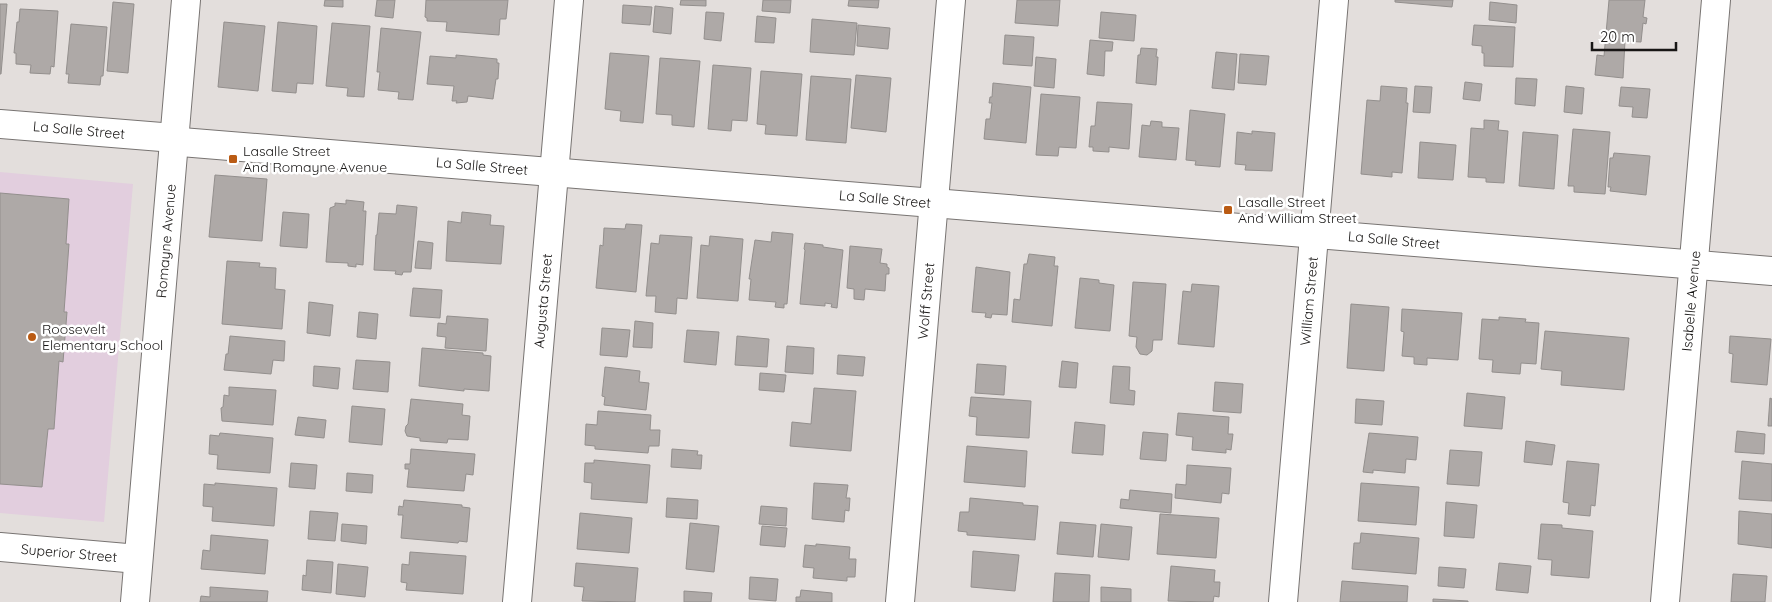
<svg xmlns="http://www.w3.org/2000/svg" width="1772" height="602" font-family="Quicksand,sans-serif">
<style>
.education{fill:#e2cede}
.building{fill:#aea9a7;stroke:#938f8d}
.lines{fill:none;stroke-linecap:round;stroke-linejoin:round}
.street-casing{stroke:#787472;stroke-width:30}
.street{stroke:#fff;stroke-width:28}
.poi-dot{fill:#ba5b14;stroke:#fff;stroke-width:2}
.labels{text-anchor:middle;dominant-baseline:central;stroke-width:5;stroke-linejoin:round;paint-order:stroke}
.street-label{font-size:14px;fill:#181615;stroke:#fff}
.poi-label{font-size:14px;fill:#181615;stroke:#fff;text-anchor:start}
</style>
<rect width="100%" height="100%" fill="#e3dedc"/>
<path class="education" d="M0 172 133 184 104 522 0 513Z"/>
<g class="building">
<path d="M325 0H343V7L324 6Z"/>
<path d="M377 0H395L393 18 375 16Z"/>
<path d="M426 0H508L506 19H500L499 35 446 31 447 22 427 21V18L425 17Z"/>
<path d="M681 0H706V6L680 5Z"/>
<path d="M763 0H791L790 13 762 11Z"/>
<path d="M849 0H879L878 8 848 6Z"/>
<path d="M1017 0H1060L1058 26 1015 23Z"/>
<path d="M1395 0H1453L1452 7 1395 2Z"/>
<path d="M1609 0H1645L1643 17 1647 18 1646 24 1643 23 1641 42 1625 41 1623 78 1595 75 1597 55 1604 56Z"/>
<path d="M113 2 134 4 128 73 107 71Z"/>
<path d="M1490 2 1517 5 1516 23 1489 20Z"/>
<path d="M0 4H7L1 74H0Z"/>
<path d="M623 5 652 7 650 25 622 23Z"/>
<path d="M655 6 673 8 671 34 653 32Z"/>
<path d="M20 9 58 11 54 67 51 66 50 74 30 73 31 65 16 64V53H14L17 22H19Z"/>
<path d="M706 12 724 13 721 41 704 39Z"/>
<path d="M1101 12 1136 15 1134 41 1099 38Z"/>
<path d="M757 16 776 18 774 43 755 42Z"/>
<path d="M812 19 857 23 854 55 810 52Z"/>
<path d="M224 22 265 26 258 91 218 87Z"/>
<path d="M278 22 317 26 313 84 297 83 296 93 272 91Z"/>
<path d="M332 23 370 26 364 97 347 96 348 88 326 86Z"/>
<path d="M71 24 107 27 103 76H101L100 85 68 83 69 74H66Z"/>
<path d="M858 25 890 28 888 49 857 46Z"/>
<path d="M1474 25 1515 27 1513 67 1484 66V53H1482V46L1472 45Z"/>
<path d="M381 28 421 32 413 100 398 99 399 92 378 90 380 72H377Z"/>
<path d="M1005 35 1034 37 1032 66 1003 64Z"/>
<path d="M1090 40 1113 42 1112 51H1105L1104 76 1087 74Z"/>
<path d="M1141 48 1157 49 1156 57H1158L1156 85 1136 83 1138 55H1140Z"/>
<path d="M1216 52 1237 54 1234 90 1212 88Z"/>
<path d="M610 53 649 56 643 123 620 121 621 111 605 109Z"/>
<path d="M1240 54 1269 56 1266 85 1238 83Z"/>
<path d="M456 55 497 59V63H499L498 79H496L493 99 468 96 467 102 456 103 457 101H452L454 86 427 84 430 56 456 58Z"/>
<path d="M1036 57 1056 59 1054 88 1034 86Z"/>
<path d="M660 58 700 61 694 127 672 125V115L656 114Z"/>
<path d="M713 65 751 68 747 121 732 120 731 131 708 129Z"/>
<path d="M761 71 802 74 797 136 765 134 766 125 757 124Z"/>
<path d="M856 75 891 78 886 132 851 128Z"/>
<path d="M811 76 851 79 846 143 806 140Z"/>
<path d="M1516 78 1537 79 1535 106 1515 104Z"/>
<path d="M1465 82 1482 84 1480 101 1463 99Z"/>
<path d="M993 83 1031 87 1026 143 984 139 986 119H990L992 103H989L990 97H992Z"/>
<path d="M1381 86 1407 88 1406 103H1408L1402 173 1392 172V177L1361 174 1367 100 1380 101Z"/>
<path d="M1415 86 1432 87 1430 113 1413 112Z"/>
<path d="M1566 86 1584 88 1582 114 1564 112Z"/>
<path d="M1621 87 1650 89 1647 118 1632 117 1633 107 1619 106Z"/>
<path d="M1041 94 1080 97 1076 148 1059 147 1058 156 1036 155Z"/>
<path d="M1097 102 1132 104 1129 149 1109 147V152L1093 151V147H1089L1091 126H1095Z"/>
<path d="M1190 110 1225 114 1220 167 1195 165 1196 161 1186 160Z"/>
<path d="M1484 120 1499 121 1498 130 1508 131 1504 183 1486 182V178L1468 177 1471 128 1484 129Z"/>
<path d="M1151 121 1162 122V127L1179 128 1176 160 1139 157 1142 125 1150 126Z"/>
<path d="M1573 129 1610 132 1605 194 1574 192V186H1568Z"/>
<path d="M1252 131 1275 133 1272 171 1245 170 1246 165 1235 164 1237 132 1252 134Z"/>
<path d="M1523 132 1558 135 1554 189 1519 186Z"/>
<path d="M1420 142 1456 145 1453 180 1418 178Z"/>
<path d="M1614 153 1650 156 1646 195 1610 191 1611 187H1608L1610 158H1613Z"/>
<path d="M215 175 267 179 262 241 209 237Z"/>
<path d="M0 193 69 199 66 244H69L64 312H67L63 362 59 361 54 429H48L42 487 0 484Z"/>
<path d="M346 200 364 202 363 211H366L363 265 356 264V267L348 266V263L326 262 330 208 335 206V203L346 204Z"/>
<path d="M397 205 417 207 411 272H403L402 275 395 274 396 271 374 270 376 235H377L379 213 396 214Z"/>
<path d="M283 212 309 214 307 248 280 246Z"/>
<path d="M462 212 491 215 490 225 504 226 501 264 446 261 448 221 461 223Z"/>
<path d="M626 224 642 225 636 292 596 288 600 245 603 246 604 228 625 229Z"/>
<path d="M772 232 793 234 787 304H784V308L775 307 776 302 749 300 751 279H749L755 240 771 242Z"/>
<path d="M660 235 692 237 687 299 677 298 676 314 655 312 656 296H646L651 243 659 244Z"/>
<path d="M710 236 743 239 738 301 697 298 701 245 709 246Z"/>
<path d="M418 241 433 243 431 269 415 268Z"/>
<path d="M805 243 823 245V247L843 250 837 308 831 307 832 304 825 303V306L800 304 805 250 804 249Z"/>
<path d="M850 246 882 249 880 263 887 264V267L889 268V274H886L885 291 865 289 864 300 854 299V289L847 288Z"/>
<path d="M1029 254 1055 257 1054 266H1058L1052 326 1012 322 1014 299 1020 300 1024 264H1027Z"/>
<path d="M227 261 260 263 259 267 276 268 275 289 285 290 282 329 222 324Z"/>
<path d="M976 267 1010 272 1007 315 992 314 991 318 985 317 986 313 972 312Z"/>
<path d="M1080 278 1099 280V283L1114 285 1110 331 1075 328Z"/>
<path d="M1133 282 1166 284 1162 340H1153L1152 351 1147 355 1140 354 1136 347 1137 337 1129 336Z"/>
<path d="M1192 284 1219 286 1214 347 1178 344 1183 291 1191 292Z"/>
<path d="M413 288 442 290 440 318 410 316Z"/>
<path d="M309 302 333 305 330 336 307 333Z"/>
<path d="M1351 304 1389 307 1384 371 1347 368Z"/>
<path d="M1402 309 1462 313 1458 360 1427 358V365L1414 364V357L1402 356 1404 332 1401 331Z"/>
<path d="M359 312 378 314 376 339 357 337Z"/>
<path d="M447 316 488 319 486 351 445 348 446 337 437 336 438 323 446 324Z"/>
<path d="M1499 317 1526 319 1525 322 1539 323 1536 364 1521 363 1520 374 1492 372 1493 360 1479 359 1482 319 1499 320Z"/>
<path d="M635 321 653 323 652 348 633 347Z"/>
<path d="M602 328 630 330 627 357 600 355Z"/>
<path d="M687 330 719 332 716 365 684 362Z"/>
<path d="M1545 331 1629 338 1624 390 1561 385 1562 371 1541 369Z"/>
<path d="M230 336 285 341 284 361 273 360 271 374 224 370 226 354H228Z"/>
<path d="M737 336 769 339 767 367 735 365Z"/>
<path d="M1730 336 1771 339 1767 385 1731 382 1733 354 1729 353Z"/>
<path d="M787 346 814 348 813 374 785 372Z"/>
<path d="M422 348 483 353V355L491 356 489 391 464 389V391L419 386Z"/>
<path d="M838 355 865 357 863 376 837 374Z"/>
<path d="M356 360 390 362 388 392 353 389Z"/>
<path d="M1062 361 1078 363 1076 388 1059 387Z"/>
<path d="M977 364 1006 366 1004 395 975 393Z"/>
<path d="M314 366 340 368 338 389 313 386Z"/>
<path d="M1113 366 1130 367 1129 390 1135 391 1134 405 1110 403Z"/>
<path d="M605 367 640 371 639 382 649 383 646 410 604 405 605 397 602 396Z"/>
<path d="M760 373 786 375 784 392 759 390Z"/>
<path d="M1215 382 1243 384 1241 413 1213 411Z"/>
<path d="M229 387 276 390 273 425 222 421 221 408 223 407 224 395 229 396Z"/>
<path d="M814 388 856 391 851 451 790 446 792 422 811 424Z"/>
<path d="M1467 393 1505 397 1502 429 1464 426Z"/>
<path d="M971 397 1031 401 1029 438 976 435 977 417 969 416Z"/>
<path d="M1770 398 1772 399V426H1768Z"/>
<path d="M411 399 463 404 462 415 470 416 468 440 448 439 447 443 420 441V438L407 436 405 431 406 426 408 424Z"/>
<path d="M1356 399 1384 401 1382 425 1355 423Z"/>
<path d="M352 406 385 409 382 445 349 442Z"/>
<path d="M598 411 651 415 650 430H660L659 446H649L648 453 595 449V446L585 445 586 424 597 425Z"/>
<path d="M1178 413 1229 417 1228 434H1233L1231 450 1226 449V453L1192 450 1193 437 1176 435Z"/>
<path d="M298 417 326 420 324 438 295 435Z"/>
<path d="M1075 422 1105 425 1103 455 1072 453Z"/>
<path d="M1737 431 1765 434 1764 454 1735 452Z"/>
<path d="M1143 432 1168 434 1166 461 1140 459Z"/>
<path d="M220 433 273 438 270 473 217 469 218 455 209 454 210 435 219 436Z"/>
<path d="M1369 433 1418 437 1416 460 1406 459 1405 473 1373 470V473L1363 472Z"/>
<path d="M1526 441 1555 445 1552 465 1524 462Z"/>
<path d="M967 446 1027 451 1025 487 964 482Z"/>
<path d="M411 449 475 454 473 475 466 474 464 491 407 487 409 469H405V464H410Z"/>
<path d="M672 449 698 451 697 455H702L701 469 671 467Z"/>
<path d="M1450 450 1482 452 1479 486 1447 484Z"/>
<path d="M594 460 650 465 647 503 591 499 592 483 584 482 585 463H594Z"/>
<path d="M1567 461 1599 464 1595 506 1591 505 1590 516 1568 514 1569 503 1563 502Z"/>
<path d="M1742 461 1772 464V501L1739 499Z"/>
<path d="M291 463 317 465 315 489 289 487Z"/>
<path d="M1187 465 1231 468 1229 494 1222 493 1221 503 1175 498 1176 484 1186 485Z"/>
<path d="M347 473 373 475 372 493 346 491Z"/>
<path d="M215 483 277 488 274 526 212 521 213 507 203 506 204 484 215 485Z"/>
<path d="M814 483 848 485 846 498H850L849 511 845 510 844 522 812 519Z"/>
<path d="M1361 483 1419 487 1416 525 1358 521Z"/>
<path d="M1130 490 1172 494 1171 513 1120 508 1121 499 1129 500Z"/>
<path d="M667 498 698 500 697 519 666 517Z"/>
<path d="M970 498 1023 503V505L1038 506 1035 540 967 535V532L958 531 960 512H969Z"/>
<path d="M404 500 462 505V507L470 508 467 542 459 541 458 543 401 538 403 515H398L399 506 403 507Z"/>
<path d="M1446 502 1477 505 1474 538 1444 536Z"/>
<path d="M761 506 787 508 786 526 759 524Z"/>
<path d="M310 511 338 513 335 541 308 539Z"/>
<path d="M1739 511 1772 514V548L1738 544Z"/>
<path d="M580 513 632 518 629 553 577 549Z"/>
<path d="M1160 514 1219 518 1216 558 1157 554Z"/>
<path d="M1060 522 1096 525 1093 557 1057 554Z"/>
<path d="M690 523 719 526 714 572 686 569Z"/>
<path d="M342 524 367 526 366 544 341 541Z"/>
<path d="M1101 524 1132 527 1129 560 1098 557Z"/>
<path d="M1541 524 1562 525V528L1593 531 1589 578 1551 575 1552 560 1538 559Z"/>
<path d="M762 526 787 528 785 547 760 545Z"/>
<path d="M1361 533 1419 538 1416 574 1352 569 1354 543H1360Z"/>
<path d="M211 535 268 540 265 574 201 569 203 550 210 551Z"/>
<path d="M816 544 850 547 849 559H856L855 577H847V581L813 578 814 568 803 567 805 545 816 546Z"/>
<path d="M973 551 1019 555 1015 591 971 587Z"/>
<path d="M410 552 466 556 463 594 406 590 407 583 401 582 402 564 409 565Z"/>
<path d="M307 560 333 562 331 593 302 590 303 575 306 576Z"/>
<path d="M576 563 638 568 635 602 582 601 584 587 574 586Z"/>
<path d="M1499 563 1531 566 1528 593 1496 590Z"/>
<path d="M338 564 368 567 365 597 336 594Z"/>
<path d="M1171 566 1215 570 1214 582H1220L1219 597 1214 596 1213 602 1168 601Z"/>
<path d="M1439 567 1466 569 1464 588 1438 586Z"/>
<path d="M1055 573 1090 575 1089 602H1053Z"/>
<path d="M1733 574 1767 576 1765 602H1731Z"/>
<path d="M750 577 778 579 776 601 749 599Z"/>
<path d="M1342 581 1408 586 1407 602H1340Z"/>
<path d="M210 587 268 591 267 602H200L201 596 210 597Z"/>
<path d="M1101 587 1131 589V602H1101Z"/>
<path d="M801 590 832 593V602H796V597H800Z"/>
<path d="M684 591 712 593 711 602H684Z"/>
<path d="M1433 599 1468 601V602H1433Z"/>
</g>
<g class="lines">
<g class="street-casing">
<g id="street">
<path d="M0 124 174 138 181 142 1772 271"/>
<path d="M0 547 138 559"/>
<path d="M135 602 186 0"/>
<path d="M517 602 569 0"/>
<path d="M900 602 951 0"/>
<path d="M1283 602 1334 0"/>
<path d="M1665 602 1716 0"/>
</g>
</g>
<use href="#street" class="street"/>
</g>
<g class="poi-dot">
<rect x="228" y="154" width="10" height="10" rx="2.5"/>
<rect x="1223" y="205" width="10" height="10" rx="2.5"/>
<circle cx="32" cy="337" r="5"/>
</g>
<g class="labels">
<g class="street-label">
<text transform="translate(79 130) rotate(5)">La Salle Street</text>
<text transform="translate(482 166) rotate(5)">La Salle Street</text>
<text transform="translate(885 199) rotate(5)">La Salle Street</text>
<text transform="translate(1394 240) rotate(5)">La Salle Street</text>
<text transform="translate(166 241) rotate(-85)">Romayne Avenue</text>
<text transform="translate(543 301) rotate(-85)">Augusta Street</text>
<text transform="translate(926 301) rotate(-85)">Wolff Street</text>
<text transform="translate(1309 301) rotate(-85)">William Street</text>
<text transform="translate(1691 301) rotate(-85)">Isabelle Avenue</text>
<text transform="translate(69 553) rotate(5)">Superior Street</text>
</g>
<g class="poi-label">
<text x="243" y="151">Lasalle Street<tspan x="243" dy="16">And Romayne Avenue</tspan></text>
<text x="1238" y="202">Lasalle Street<tspan x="1238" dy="16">And William Street</tspan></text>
<text x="42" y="329">Roosevelt<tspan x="42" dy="16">Elementary School</tspan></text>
</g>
</g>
<path d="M1592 42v8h84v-8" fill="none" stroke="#181615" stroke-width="2.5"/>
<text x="1600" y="42" font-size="15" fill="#181615" stroke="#ffffff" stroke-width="4" paint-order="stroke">20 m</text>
</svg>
